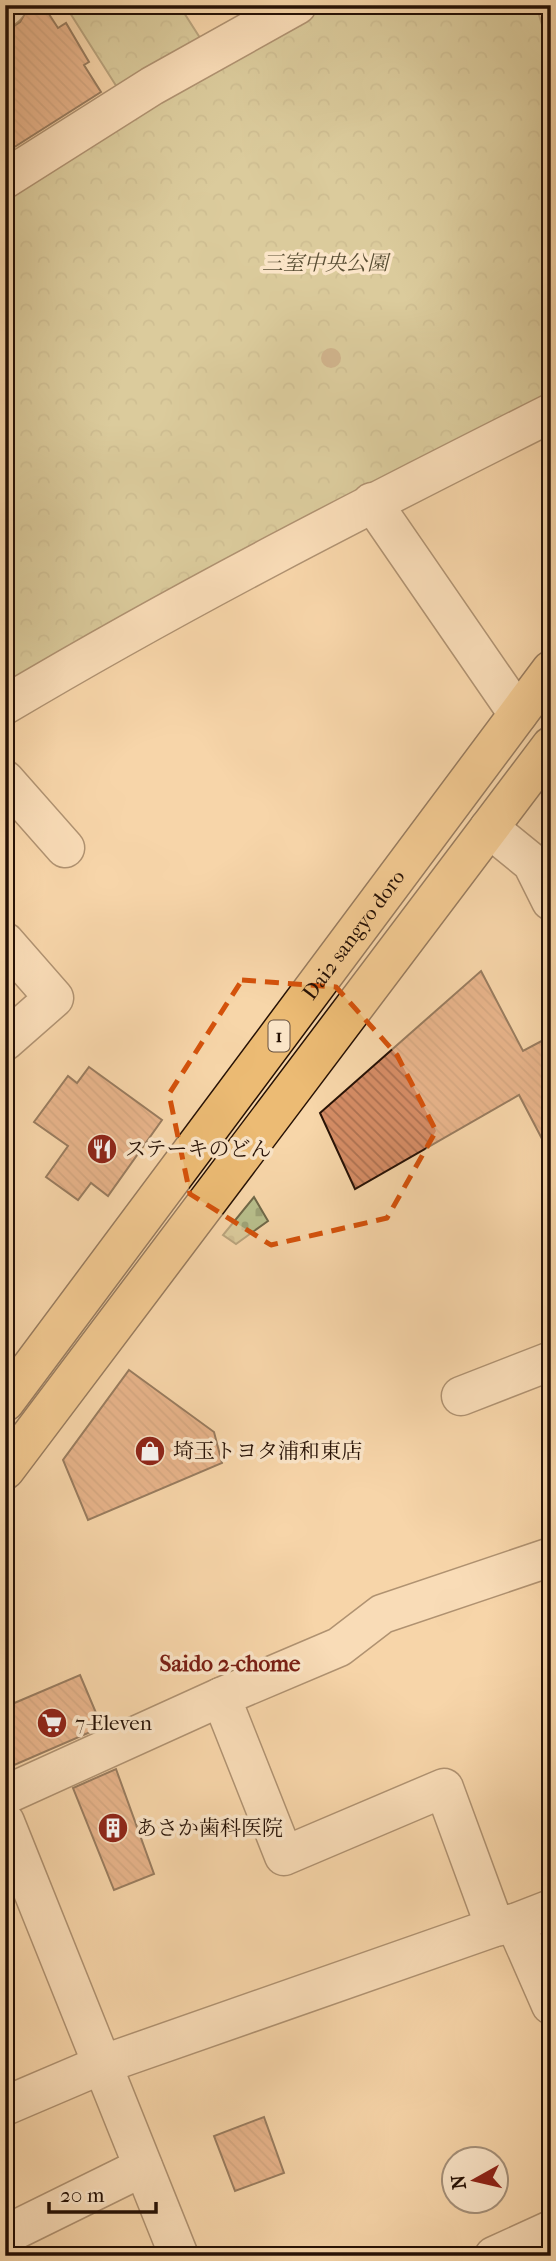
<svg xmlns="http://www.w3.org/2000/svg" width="556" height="2261" font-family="'IM FELL French Canon','Noto Serif JP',serif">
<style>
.cemetery{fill:url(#cemetery-stones);stroke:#6f6848;stroke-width:2}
.park{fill:url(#park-crowns);stroke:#6f6848;stroke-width:2}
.building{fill:url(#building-back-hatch);stroke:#261105;stroke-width:2}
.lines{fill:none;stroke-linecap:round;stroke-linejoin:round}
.minor-casing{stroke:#5a422e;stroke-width:41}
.primary-casing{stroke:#261105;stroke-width:41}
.minor{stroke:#fae4c7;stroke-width:38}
.primary{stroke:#ecbb74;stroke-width:38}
.tree{fill:#a08b69}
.marked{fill:none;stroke:#d5520b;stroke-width:5;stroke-dasharray:14 9;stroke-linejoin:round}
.labels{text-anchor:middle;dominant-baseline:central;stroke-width:7;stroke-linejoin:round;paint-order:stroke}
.shield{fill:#fae4c7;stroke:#66503f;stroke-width:2}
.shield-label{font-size:19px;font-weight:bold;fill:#261105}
.park-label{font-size:21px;font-style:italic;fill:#594e34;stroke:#fae4c7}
.street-label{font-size:21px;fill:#261105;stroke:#fae4c7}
.poi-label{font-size:21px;fill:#261105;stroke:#fae4c7;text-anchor:start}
.neighbourhood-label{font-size:23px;font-weight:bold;fill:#7a1f14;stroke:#fae4c7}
</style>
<defs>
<pattern id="cemetery-stones" width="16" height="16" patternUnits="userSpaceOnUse" patternTransform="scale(1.75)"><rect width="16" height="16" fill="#b8bf8c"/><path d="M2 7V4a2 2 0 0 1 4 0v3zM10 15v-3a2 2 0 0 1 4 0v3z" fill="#9ea377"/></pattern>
<pattern id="park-crowns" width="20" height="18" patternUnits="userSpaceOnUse" patternTransform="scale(1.75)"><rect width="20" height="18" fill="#b8bf8c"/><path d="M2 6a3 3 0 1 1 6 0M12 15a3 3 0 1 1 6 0" fill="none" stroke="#9ea377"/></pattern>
<pattern id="building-back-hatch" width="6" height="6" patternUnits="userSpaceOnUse" patternTransform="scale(1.75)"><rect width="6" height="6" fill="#d68d66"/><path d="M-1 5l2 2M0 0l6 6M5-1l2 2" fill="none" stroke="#ad7252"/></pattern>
</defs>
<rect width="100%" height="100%" fill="#f7d6a9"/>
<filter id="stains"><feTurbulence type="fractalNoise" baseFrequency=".00286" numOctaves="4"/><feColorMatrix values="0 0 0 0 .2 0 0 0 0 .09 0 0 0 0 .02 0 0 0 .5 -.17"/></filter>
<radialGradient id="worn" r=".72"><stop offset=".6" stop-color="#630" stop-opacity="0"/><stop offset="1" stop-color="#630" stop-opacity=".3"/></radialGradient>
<path class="cemetery" d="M254 1197 268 1221 236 1244 223 1235Z"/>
<g class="park">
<path d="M65 5H179L202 41 120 92Z"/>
<path d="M325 5H536L551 54V401L5 690V198L147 104Z"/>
</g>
<g class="building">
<path d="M32 5H43L58 28 66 23 89 62 84 65 101 92 5 153V28H11L20 22 28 8Z"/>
<path d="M481 971 523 1051 551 1036V1156L519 1095 355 1189 320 1113Z"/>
<path d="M89 1067 162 1120 108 1196 91 1183 78 1200 46 1177 68 1146 34 1122 68 1076 77 1083Z"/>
<path d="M129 1370 214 1432 222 1463 88 1520 63 1460Z"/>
<path d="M80 1675 102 1727 5 1769V1707Z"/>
<path d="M116 1769 154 1874 114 1890 73 1788Z"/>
<path d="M264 2117 284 2173 235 2191 214 2136Z"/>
</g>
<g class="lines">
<g class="minor-casing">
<g id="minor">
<path d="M5 7 7 5"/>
<path d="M5 179 152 86 297 5"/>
<path d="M372 502 518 714"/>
<path d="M5 705C183 599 366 506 551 413"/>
<path d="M5 780 65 848"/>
<path d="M489 828 532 863 551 901"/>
<path d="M5 942 54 998 5 1041"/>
<path d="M461 1396 551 1361"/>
<path d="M221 1697 284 1856 444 1788 495 1927"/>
<path d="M5 1795 221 1697 339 1647 382 1614 551 1557"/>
<path d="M5 1822 179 2256"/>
<path d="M515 1923 551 2005"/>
<path d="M5 2106 101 2065 495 1927 515 1923 551 1909"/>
<path d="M5 2235 143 2167"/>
<path d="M494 2256 551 2230"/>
</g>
</g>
<g class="primary-casing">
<g id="primary">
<path id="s1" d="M5 1402 551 670"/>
<path d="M5 1470 551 746"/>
</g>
</g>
<use href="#minor" class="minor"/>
<use href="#primary" class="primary"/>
</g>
<circle class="tree" cx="331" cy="358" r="10"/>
<path d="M0 0H556V2261H0ZM242 980 336 987 397 1055 436 1131 387 1218 271 1245 190 1194 169 1094Z" fill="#f7d6a9" fill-opacity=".55" fill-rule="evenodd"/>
<path class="marked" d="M242 980 336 987 397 1055 436 1131 387 1218 271 1245 190 1194 169 1094Z"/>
<defs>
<g id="restaurant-disc" transform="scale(1.575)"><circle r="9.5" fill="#8f2418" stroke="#fae4c7"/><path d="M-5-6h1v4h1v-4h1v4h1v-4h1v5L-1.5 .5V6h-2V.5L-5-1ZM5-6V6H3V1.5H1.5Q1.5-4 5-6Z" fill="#fff"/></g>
<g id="shop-disc" transform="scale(1.575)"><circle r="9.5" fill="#8f2418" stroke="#fae4c7"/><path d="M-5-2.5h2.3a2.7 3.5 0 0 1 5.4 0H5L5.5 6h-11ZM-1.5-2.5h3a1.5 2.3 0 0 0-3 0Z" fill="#fff"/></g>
<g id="supermarket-disc" transform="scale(1.575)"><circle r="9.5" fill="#8f2418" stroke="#fae4c7"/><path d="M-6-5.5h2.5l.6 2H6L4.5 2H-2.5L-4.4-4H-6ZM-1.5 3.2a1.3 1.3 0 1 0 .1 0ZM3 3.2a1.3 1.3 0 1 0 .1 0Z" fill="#fff"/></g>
<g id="building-disc" transform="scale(1.575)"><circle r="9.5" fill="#8f2418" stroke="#fae4c7"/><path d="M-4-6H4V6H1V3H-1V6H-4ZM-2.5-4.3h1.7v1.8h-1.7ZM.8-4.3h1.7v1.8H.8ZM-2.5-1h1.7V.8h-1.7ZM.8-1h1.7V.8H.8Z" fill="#fff"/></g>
</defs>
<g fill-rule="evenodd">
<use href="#restaurant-disc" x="102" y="1149"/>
<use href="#shop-disc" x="150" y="1451"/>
<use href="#supermarket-disc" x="52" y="1723"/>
<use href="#building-disc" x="113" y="1828"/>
</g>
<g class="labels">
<rect class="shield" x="268.5" y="1020.5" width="21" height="31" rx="5"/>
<g class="shield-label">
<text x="279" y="1036">1</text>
</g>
<g class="park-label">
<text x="325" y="263">三室中央公園</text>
</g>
<g class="street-label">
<text stroke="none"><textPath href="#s1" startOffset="583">Dai2 sangyo doro</textPath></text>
</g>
<g class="poi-label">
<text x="125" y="1149">ステーキのどん</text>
<text x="173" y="1451">埼玉トヨタ浦和東店</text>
<text x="75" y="1723">7-Eleven</text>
<text x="136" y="1828">あさか歯科医院</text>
</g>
<g class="neighbourhood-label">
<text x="230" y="1663">Saido 2-chome</text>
</g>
</g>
<rect width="556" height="2261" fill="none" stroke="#f7d6a9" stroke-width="28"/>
<rect x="7" y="7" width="542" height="2247" fill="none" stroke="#261105" stroke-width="3.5"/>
<rect x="14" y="14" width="528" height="2233" fill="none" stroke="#261105" stroke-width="2"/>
<g transform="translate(475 2180) rotate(262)"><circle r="33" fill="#fae4c7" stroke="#a59079" stroke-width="2"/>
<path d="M0-5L12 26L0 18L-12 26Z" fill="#8f2418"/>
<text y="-10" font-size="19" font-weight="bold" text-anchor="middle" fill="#261105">N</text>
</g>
<path d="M49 2202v10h107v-10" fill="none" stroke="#261105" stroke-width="3.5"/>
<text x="60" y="2202" font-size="21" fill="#261105" stroke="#fae4c7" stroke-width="5" paint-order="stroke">20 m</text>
<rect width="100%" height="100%" filter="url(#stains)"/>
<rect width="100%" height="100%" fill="url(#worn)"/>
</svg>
